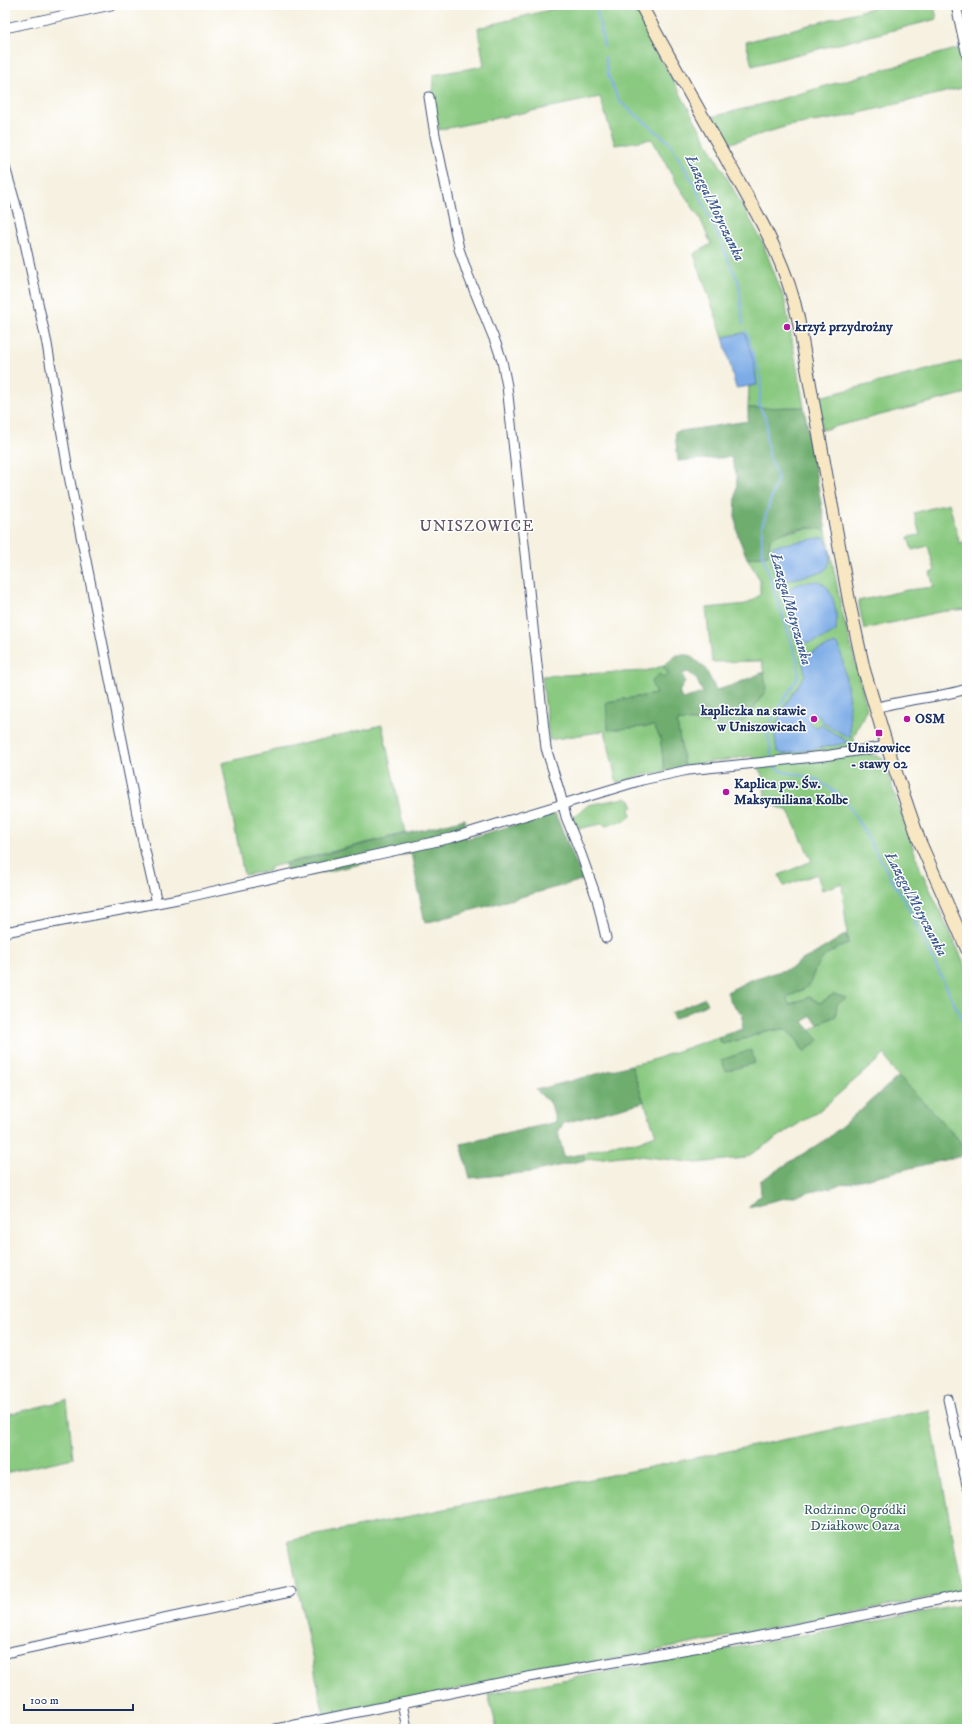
<svg xmlns="http://www.w3.org/2000/svg" width="972" height="1734" font-family="'IM FELL DW Pica',serif">
<style>
.green{fill:#89c980;stroke:#527c6f}
.forest{fill:#6ead6e;stroke:#446e66;fill-rule:evenodd}
.water{fill:#7babe6;stroke:#4b6da2}
.lines{fill:none;stroke-linecap:round;stroke-linejoin:round}
.stream{stroke:#7babe6;stroke-width:2}
.street-casing{stroke:#3c4c72;stroke-width:11}
.secondary-casing{stroke:#3c4c72;stroke-width:14}
.street{stroke:#fff;stroke-width:9}
.secondary{stroke:#f8e7c3;stroke-width:12}
.poi-dot{fill:#b5179e;stroke:#fff;stroke-width:1.5}
.labels{text-anchor:middle;dominant-baseline:central;stroke-width:3;stroke-linejoin:round;paint-order:stroke}
.poi-label{font-size:14px;font-weight:bold;fill:#1b2f5e;stroke:#fff;text-anchor:start}
.park-label{font-size:14px;fill:#3c5d68;stroke:#fff}
.water-label{font-size:15px;font-style:italic;fill:#3d5a8e;stroke:#fff}
.quarter-label{font-size:16px;letter-spacing:1px;fill:#5d5464;stroke:#fff}
</style>
<rect width="100%" height="100%" fill="#fff"/>
<filter id="ink" filterUnits="userSpaceOnUse"><feTurbulence type="fractalNoise" baseFrequency=".025" numOctaves="2"/><feDisplacementMap in="SourceGraphic" scale="8" xChannelSelector="R" yChannelSelector="G"/><feConvolveMatrix kernelMatrix="1 2 1 2 8 2 1 2 1" color-interpolation-filters="sRGB"/></filter>
<filter id="wash" filterUnits="userSpaceOnUse"><feTurbulence type="fractalNoise" baseFrequency=".012" numOctaves="4" result="noise"/><feDisplacementMap in="SourceGraphic" scale="16" xChannelSelector="R" yChannelSelector="G"/><feGaussianBlur stdDeviation="0.9" result="paint"/><feColorMatrix in="noise" values="0 0 0 0 0 0 0 0 0 0 0 0 0 0 0 0 0 1.4 0 .05"/><feComposite in="paint" operator="in"/></filter>
<g filter="url(#wash)">
<rect width="100%" height="100%" fill="#f6f1e0"/>
<g class="green">
<path d="M568 5H635L660 57 762 241 785 301 804 407 748 408 749 386 757 385 744 333 723 337 694 254 711 244 700 218 675 181 652 139 615 145 600 97 439 130 433 102V75L484 66 478 28Z"/>
<path d="M883 5H934L937 19 752 66 746 42Z"/>
<path d="M959 48 966 87 844 117 788 126 724 145 711 117 759 105Z"/>
<path d="M967 360V393L822 430 816 398Z"/>
<path d="M949 503 960 544 967 542V609L939 612 864 629 858 601 907 590 934 587 930 573 935 571 928 546 912 550 908 537 920 535 914 513Z"/>
<path d="M819 527 826 531 843 615 867 708 854 736V757L867 754 882 757 920 868 967 969V1160L959 1140 891 1068 885 1054 820 1110 745 1158 697 1163 631 1155 585 1160 583 1154 613 1144 637 1142 656 1135 631 1065 649 1061 718 1037 722 1044 747 1038 765 1031 785 1029 797 1040 804 1052 819 1040 810 1031 818 1024 836 1016 834 994 820 1003 809 997 788 1005 787 998 809 986C818 960 822 954 848 944L842 883 822 890 817 874 784 886 779 875 812 861 788 811 766 802 762 775 752 756 684 766 677 722C695 718 714 725 731 730L766 690 762 661 712 662 706 608 746 604 760 595V580L747 558 768 555 770 539 780 533Z"/>
<path d="M663 666 668 673 656 694 606 702 635 727 654 726 660 737 665 772 643 775 617 783 605 731 549 740 542 676 645 671Z"/>
<path d="M382 725 405 833 271 867 269 871 244 875 222 763Z"/>
<path d="M625 798 632 801 633 807 630 808 631 816 626 820 607 826 601 824 572 830 569 820 574 817 588 805Z"/>
<path d="M67 1400 73 1458 5 1473V1441L9 1440 5 1415Z"/>
<path d="M929 1410 963 1591 324 1715 288 1541Z"/>
<path d="M967 1604V1729H497L488 1694Z"/>
</g>
<g class="forest">
<path d="M804 407 826 531C810 524 784 530 770 539L768 555 747 558 738 536 735 516 737 477 731 457 678 461 675 432 748 421V408Z"/>
<path d="M677 655H689L705 668 716 690 733 685 764 672 766 690 747 718 731 730C714 725 695 717 677 722L684 766 665 772 660 737 654 726 608 730 606 702 656 694 651 682 659 674 664 678 668 673 663 666ZM688 672 696 678 703 693 682 699 679 692 685 682 682 674Z"/>
<path d="M555 813 583 880 425 923 411 853 289 880 285 864 465 819 466 839Z"/>
<path d="M846 934 848 944C822 954 818 960 809 986L787 998 789 1005 809 997 820 1003 834 994 846 998 837 1004 836 1016 818 1024 811 1016 803 1022 819 1040 804 1052 797 1040 785 1029 765 1031 747 1038 722 1044 718 1037 742 1029 743 1015 731 1003 727 992 752 979 792 968 800 961 814 954Z"/>
<path d="M705 998 708 1004 674 1019 671 1013Z"/>
<path d="M751 1050 755 1063 726 1071 721 1060Z"/>
<path d="M631 1065 644 1102 564 1123 558 1132 564 1157 583 1154 585 1160 532 1172 470 1178 461 1144 556 1122 551 1104 536 1090Z"/>
<path d="M899 1076 959 1140 965 1155 748 1207 761 1194 760 1181 828 1138Z"/>
</g>
<g class="water">
<path d="M745 333 755 367 757 385 736 388 723 337Z"/>
<path d="M824 537C831 548 834 565 822 572L779 582C774 571 770 558 773 546Z"/>
<path d="M818 581C820 583 824 584 826 586 835 596 838 618 836 631 825 639 813 643 799 643L794 636 784 596C791 583 804 583 818 581Z"/>
<path d="M835 644 839 646C847 677 851 707 850 738L822 722 819 715 813 714 809 720 811 725 817 727 821 725 848 742 837 745 783 754 777 751 774 730 782 710 805 675 802 656Z"/>
</g>
<g class="lines">
<g class="stream">
<path d="M596 5 604 46"/>
<path d="M605 57 608 75 619 101 669 142 695 185 739 283 743 324"/>
<path d="M746 331 755 362 759 370 761 382 759 406 767 421 766 437 769 455 778 478 762 526V552L798 663V677L767 727 772 759"/>
<path d="M773 765 783 772 801 775 818 780 845 799 908 907 967 1030"/>
</g>
</g>
</g>
<g filter="url(#ink)">
<g class="lines">
<g class="street-casing">
<g id="street">
<path d="M956 5 967 56"/>
<path d="M5 28 111 5"/>
<path d="M429 97 435 135 459 249 468 275 497 346 502 361 507 386 546 748 560 793 566 817 581 854 597 899 606 938"/>
<path d="M5 167 19 216 47 344 69 476 139 824 157 903"/>
<path d="M875 708C905 699 937 698 967 689"/>
<path d="M5 932 183 898 451 838 642 780 688 770 824 756 887 746"/>
<path d="M948 1399 967 1485"/>
<path d="M5 1653 290 1592"/>
<path d="M402 1703 407 1729"/>
<path d="M276 1729 528 1677 740 1640 967 1594"/>
</g>
</g>
<g class="secondary-casing">
<path id="secondary" d="M641 5C669 58 700 111 729 164 758 215 786 261 798 318L850 606 864 670 887 746 919 840 967 949"/>
</g>
<use href="#street" class="street"/>
<use href="#secondary" class="secondary"/>
</g>
</g>
<g class="poi-dot">
<circle cx="787" cy="327" r="4"/>
<circle cx="814" cy="719" r="4"/>
<circle cx="907" cy="719" r="4"/>
<rect x="875" y="729" width="8" height="8" rx="2"/>
<circle cx="726" cy="792" r="4"/>
</g>
<g class="labels">
<g class="poi-label">
<text x="795" y="327">krzyż przydrożny</text>
<text x="806" y="711" text-anchor="end">kapliczka na stawie<tspan x="806" dy="16">w Uniszowicach</tspan></text>
<text x="915" y="719">OSM</text>
<text x="879" y="748" text-anchor="middle">Uniszowice<tspan x="879" dy="16">- stawy 02</tspan></text>
<text x="734" y="784">Kaplica pw. Św.<tspan x="734" dy="16">Maksymiliana Kolbe</tspan></text>
</g>
<g class="park-label">
<text x="855" y="1510">Rodzinne Ogródki<tspan x="855" dy="16">Działkowe Oaza</tspan></text>
</g>
<g class="water-label">
<text transform="translate(715 208) rotate(64)">Łazęga/Motyczanka</text>
<text transform="translate(791 609) rotate(74)">Łazęga/Motyczanka</text>
<text transform="translate(916 904) rotate(62)">Łazęga/Motyczanka</text>
</g>
<g class="quarter-label">
<text x="477" y="526">UNISZOWICE</text>
</g>
</g>
<rect width="972" height="1734" fill="none" stroke="#fff" stroke-width="20"/>
<path d="M24 1704v6h109v-6" fill="none" stroke="#1b2f5e" stroke-width="2"/>
<text x="30" y="1704" font-size="12" fill="#1b2f5e" stroke="#ffffff" stroke-width="3" paint-order="stroke">100 m</text>
</svg>
